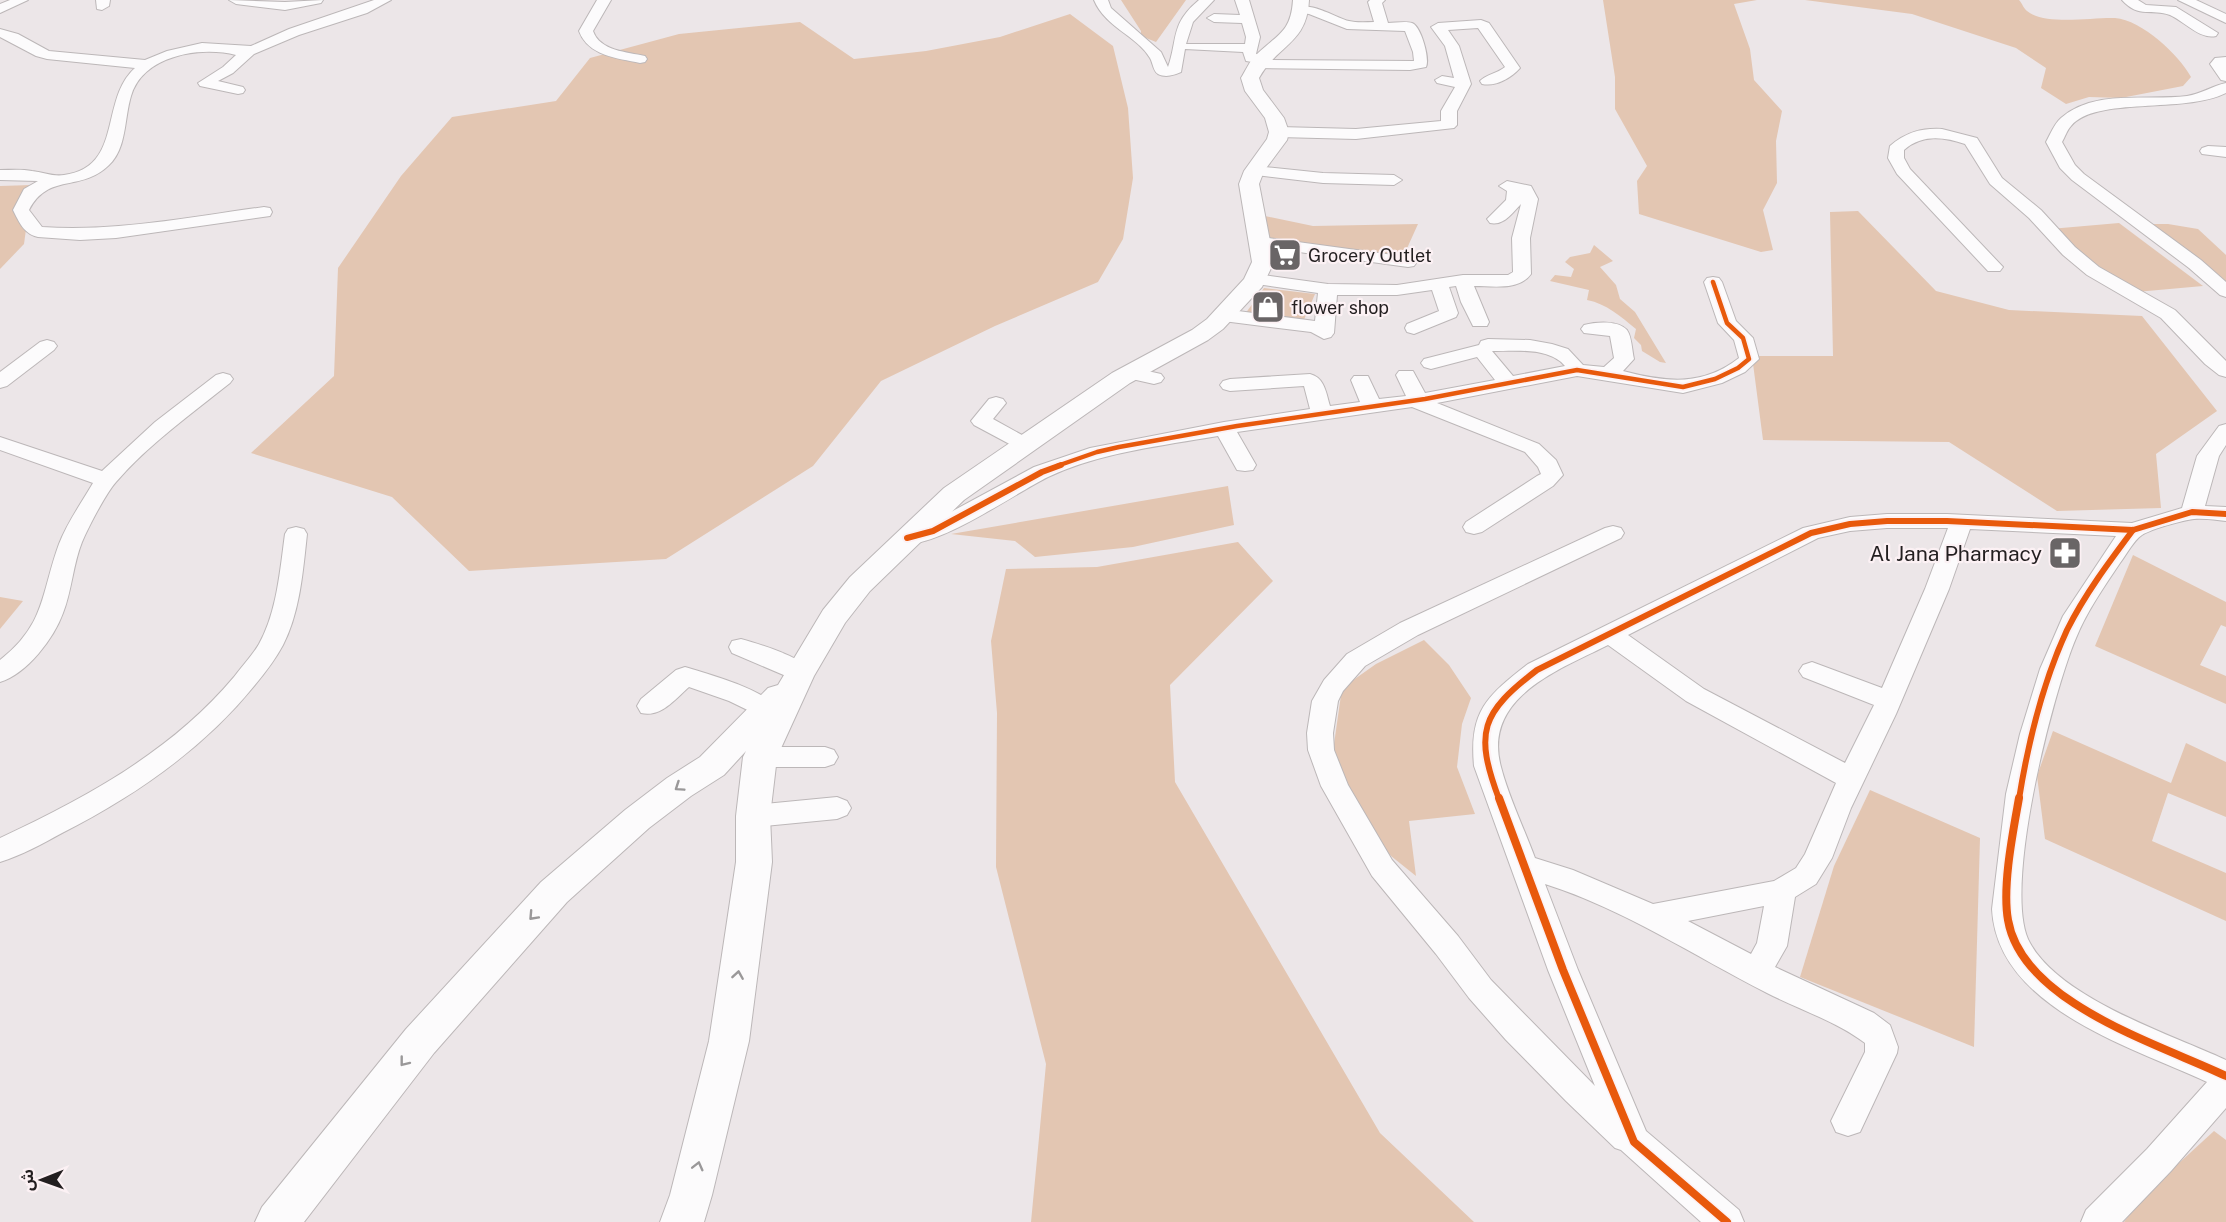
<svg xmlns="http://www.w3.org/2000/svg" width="2226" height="1222" font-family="'Public Sans','Noto Sans Arabic',sans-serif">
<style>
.green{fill:#e3c6b2}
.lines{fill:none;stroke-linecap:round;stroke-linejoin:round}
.minor-casing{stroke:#bcb7b8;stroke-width:2}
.major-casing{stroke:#bcb7b8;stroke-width:2}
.minor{fill:#fcfbfc;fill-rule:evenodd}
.major{fill:#fcfbfc;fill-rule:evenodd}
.cycleway-far2-casing{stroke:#fcf1f4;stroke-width:8}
.cycleway-far1-casing{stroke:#fcf1f4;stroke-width:10}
.cycleway-casing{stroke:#fcf1f4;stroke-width:11}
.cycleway-far2{stroke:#e8590c;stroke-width:4.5}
.cycleway-far1{stroke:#e8590c;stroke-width:6}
.cycleway{stroke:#e8590c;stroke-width:8}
.oneway{stroke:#9a9899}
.labels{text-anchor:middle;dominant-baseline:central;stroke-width:4.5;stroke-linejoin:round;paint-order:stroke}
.far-poi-label{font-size:18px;fill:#231f20;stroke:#fcf1f4;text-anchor:start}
.poi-label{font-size:21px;fill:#231f20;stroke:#fcf1f4;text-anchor:end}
</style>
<rect width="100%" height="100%" fill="#ece6e8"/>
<g class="green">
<path d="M1121 0H1186L1156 42 1141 36V31Z"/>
<path d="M1603 0H1757L1734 4 1750 49 1754 80 1782 111 1776 141 1777 183 1763 210 1773 250 1761 252 1639 214 1637 181 1647 166 1615 109V77Z"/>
<path d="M1805 0H2019C2022 3 2024 9 2027 11 2045 26 2093 17 2115 18 2142 20 2179 55 2191 77L2183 86 2121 98 2089 97 2066 104 2041 88 2046 68 2016 48 1912 14Z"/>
<path d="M1070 14 1113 46 1128 108 1133 178 1123 239 1098 282 995 326 881 381 813 466 666 559 469 571 392 497 251 453 334 376 338 268 401 176 452 117 556 101 590 58 679 34 800 22 854 59 926 51 1000 37Z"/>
<path d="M32 185 24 244 0 269V186Z"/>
<path d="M1858 211 1936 291 2009 310 2142 316 2217 411 2156 454 2161 508 2057 511 1949 442 1763 440 1752 356H1833L1830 212Z"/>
<path d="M1260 215 1313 226 1418 224 1404 255 1385 256 1270 241Z"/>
<path d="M2119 223 2203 286 2136 292 2107 276 2050 229Z"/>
<path d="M2145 224H2168L2198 229 2226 255V285Z"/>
<path d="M1594 245 1613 261 1600 267 1616 285 1620 299 1635 312 1666 363 1660 362 1642 351 1641 345 1634 338 1636 329C1620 316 1607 304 1587 300L1589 290 1550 281 1555 275 1571 277 1574 269 1565 262 1570 257 1590 253Z"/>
<path d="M1264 288 1315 294 1303 322 1245 314Z"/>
<path d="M1228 486 1234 525 1133 547 1035 557 1015 541 951 534Z"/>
<path d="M1238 542 1273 581 1170 685 1175 782 1380 1133 1474 1222H1031L1046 1064 996 867 997 713 991 641 1006 569 1097 567Z"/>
<path d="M2133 555 2226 602V627L2221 625 2200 665 2226 676V704L2095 646Z"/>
<path d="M0 597 23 601 0 629Z"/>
<path d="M1424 640 1449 665 1471 698 1462 724 1457 767 1475 814 1409 821 1416 876 1391 856 1356 813 1333 751 1342 688 1376 664Z"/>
<path d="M2053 731 2171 783 2186 743 2226 762V817L2168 793 2152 841 2226 873V921L2045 839 2037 776Z"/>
<path d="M1870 790 1980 838 1974 1047 1800 977 1834 866Z"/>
<path d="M2214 1131 2226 1140V1222H2124L2143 1196Z"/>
</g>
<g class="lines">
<g class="minor-casing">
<g id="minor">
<path d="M10 0H28L0 13V4Z"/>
<path d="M96 0H110L109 6 102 10 97 9Z"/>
<path d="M229 0 285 2 323 0 321 3 285 10 236 4Z"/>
<path d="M374 0H391L367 13 299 35 254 54 233 73 218 81 243 87 245 90 243 93 238 94 200 86 198 83 223 67 236 55C201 46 143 55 131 96 124 119 127 148 109 165 80 193 49 172 29 210L42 227C117 232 190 217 264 207L270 208 272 212 270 216 116 238 80 240 38 237C24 234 19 222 13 210L24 189 38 181 0 180V170C11 170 22 169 32 171 42 172 54 177 64 175 124 167 99 100 135 68L47 59 36 56 0 37V29L18 34 49 51 145 60 167 51 202 43 251 46 289 29Z"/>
<path d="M597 0H611L593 31C600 51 627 52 645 56L647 59 645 62 640 63C617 58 588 56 579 31Z"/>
<path d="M1094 0H1108L1111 8 1161 52 1168 67C1178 39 1170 24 1199 0H1214L1193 22 1186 44H1245L1246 37 1242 23 1214 22 1207 18 1214 14 1240 15 1235 0H1249L1260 37 1256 54 1266 56 1268 60 1414 61 1413 52 1405 31 1347 29 1309 14 1296 12 1294 9C1309 0 1334 17 1349 21 1357 23 1366 22 1374 22L1368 2 1370 0H1385L1382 3 1388 23C1395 23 1405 21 1412 23 1421 26 1430 59 1426 67L1410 70 1258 68 1253 67 1252 62 1246 61 1243 52 1185 49 1181 72C1174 75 1166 78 1158 74 1153 71 1153 63 1150 58 1137 36 1105 27 1094 0Z"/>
<path d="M2122 0H2138L2146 5 2176 7 2218 33 2216 36C2200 40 2184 21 2170 15 2152 8 2139 19 2122 0Z"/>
<path d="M2178 0H2196L2226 14V23Z"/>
<path d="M1481 20 1489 23 1520 68C1511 78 1496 87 1482 84L1480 81C1485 75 1498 73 1505 67L1478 28 1448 30 1459 46 1471 84 1457 111V125L1454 128 1356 139 1279 137 1271 132 1279 127 1356 129 1441 121V111L1455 87 1437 83 1435 80 1442 76 1454 78 1445 46 1431 27 1438 23Z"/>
<path d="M2226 57V81L2221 80 2210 64 2215 58Z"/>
<path d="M2226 83V93C2185 114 2096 96 2071 126 2067 130 2065 137 2062 142L2075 165 2084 174 2201 260 2226 282V297L2220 295 2189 268 2072 180 2060 168 2046 142C2050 135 2054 124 2061 118 2094 89 2146 101 2187 96 2201 94 2212 86 2226 83Z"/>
<path d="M1942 129 1977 138 2002 178 2041 210 2075 247 2099 267 2175 310 2226 361V377L2219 375 2205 364 2161 318 2087 275 2063 255 2029 218 1990 184 1965 144C1944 137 1922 134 1904 150V158L1910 169 2003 267 2000 271H1988L1897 174 1888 158 1890 146C1906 132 1922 128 1942 129Z"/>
<path d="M2208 146 2226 147V157L2202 154 2200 151 2202 148Z"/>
<path d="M1254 166 1323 173 1394 175 1402 180 1394 185 1323 183 1248 174 1246 171Z"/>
<path d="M1507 181 1531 186 1538 199 1530 238 1531 274C1519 291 1492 286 1474 286L1489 322 1487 326H1473L1461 302 1456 286 1449 287 1458 313 1456 317 1414 334 1407 332 1405 328 1407 324 1439 311 1432 290 1397 295H1337L1334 333 1331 337 1324 339 1311 332 1223 321 1216 319 1214 315 1216 311 1223 309 1315 321 1318 293 1250 283 1247 279 1250 275 1256 274 1328 284 1397 285 1463 275H1508L1513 272 1512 238 1521 204C1512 213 1504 226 1490 223L1487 219 1506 200 1507 191 1499 186Z"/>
<path d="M1261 237 1408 257 1414 258 1417 262 1414 266 1408 267 1255 246 1252 242 1255 238Z"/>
<path d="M1713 277 1719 278 1722 282 1736 321 1753 338 1759 359 1745 372 1722 383 1683 393 1577 376 1437 403 1539 444 1556 460 1563 475 1553 486 1482 532 1474 534 1466 532 1463 527 1466 522 1537 476 1541 474 1538 467 1525 452 1412 407 1237 432 1256 465 1253 470 1245 471 1237 470 1218 436C1161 446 1101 452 1048 477 1015 493 933 552 899 543L896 538 899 533 925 526 1034 467 1090 448 1224 422 1310 409 1304 386 1230 391 1223 389 1220 385 1223 381 1230 379 1310 374C1325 378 1326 393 1330 406L1360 402 1351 380 1354 376H1368L1379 399 1406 396 1396 375 1399 371H1413L1425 393 1495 380 1477 357 1431 369 1424 367 1421 363 1424 359 1479 345 1481 341 1488 339 1530 340 1552 344 1568 349 1583 365 1604 367 1614 358 1610 336 1584 333 1581 329 1584 325C1596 322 1618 320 1627 330 1632 337 1632 351 1634 359L1623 371C1665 382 1702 387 1739 358L1734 340 1718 323 1704 282 1707 278ZM1492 351C1515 351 1549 347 1565 366L1513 376Z"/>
<path d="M47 340 54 342 57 346 54 350 7 386 0 388V372L40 342Z"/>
<path d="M1130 367 1161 374 1164 378 1161 382 1154 384 1123 377 1120 373 1123 369Z"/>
<path d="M223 373 230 375 233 379 230 383C191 414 149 444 116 482 106 493 88 528 82 542 73 564 72 590 63 613 54 638 27 674 0 682V660C46 624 41 593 59 544 67 523 82 502 93 483L0 450V437L102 471 155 422 216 375Z"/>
<path d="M996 397 1003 399 1006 403 993 419 1031 440 1035 444 1031 448 1024 450 1017 448 974 425 971 421 989 399Z"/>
<path d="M2226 424V445L2219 456 2205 506 2226 507V521C2216 520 2204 518 2194 519 2184 520 2151 529 2142 535 2134 540 2126 555 2120 563 2104 587 2087 611 2076 638 2053 692 2001 893 2030 943 2061 999 2170 1034 2226 1060V1108L2171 1171 2122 1222H2081L2086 1210 2147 1149 2207 1082C2132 1047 1997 1008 1992 909L2006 794 2020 734 2040 669 2063 616 2116 536 1970 529 1949 589 1896 714 1851 808 1832 858 1816 884 1795 897 1787 946 1775 967 1874 1013 1890 1025 1898 1047 1897 1053 1860 1132 1848 1136 1836 1132 1831 1121 1865 1052V1043C1836 1021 1800 1010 1767 993 1694 956 1624 909 1545 884L1578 970 1646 1131 1739 1210 1744 1222H1701L1621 1150 1615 1148 1566 1101 1506 1040 1469 998 1436 954 1372 876 1321 786 1308 750 1307 733 1312 701 1324 680 1347 654 1400 623 1605 528 1613 526 1621 528 1624 533 1621 538 1418 635 1365 666 1343 691 1338 701 1333 733 1334 750 1348 785 1392 860 1458 936 1491 980 1595 1086 1548 970 1474 766C1469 711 1487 696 1528 664L1803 528 1850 517 1887 514H1947L2132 523 2182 508 2197 456 2219 426ZM1887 528H1948L1925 589 1882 688 1812 662 1803 665 1799 671 1803 677 1874 705 1845 763 1704 689 1628 635 1818 538 1850 531ZM1608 645 1686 701 1836 783 1805 854 1796 868 1774 881 1653 904 1573 870 1535 858C1524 828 1509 798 1501 767 1482 697 1559 670 1608 645ZM1764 906 1757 943 1751 954 1688 921Z"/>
<path d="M296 527 304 529 307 534C303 571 300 612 283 645 275 660 264 674 254 686 202 750 135 796 62 833 42 844 22 855 0 862V838C86 798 172 751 234 677 242 666 252 656 259 644 277 612 280 570 285 534L288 529Z"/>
<path d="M741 639C759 644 803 657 813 673L809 679 800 682 732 653 729 647 732 641Z"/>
<path d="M685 667C708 674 767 690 779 710L775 717 766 719 729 701 689 687C675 699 661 718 641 713L637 706 641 699 676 670Z"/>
<path d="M760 747H825L834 750 838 757 834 764 825 767H760L751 764 747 757 751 750Z"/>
<path d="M837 797 847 801 851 808 847 815 837 819 753 827 743 824 739 816 743 808 753 805Z"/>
</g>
</g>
<g class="major-casing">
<path id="major" d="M1293 0H1309C1307 44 1278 44 1259 78L1263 90 1284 118 1289 132 1287 140 1264 171 1259 184 1274 262 1262 287 1223 329 1208 340 1130 383 964 500 870 591 845 623 814 676 777 757 770 816 772 862 749 1041 712 1195 704 1222H660L670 1195 709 1041 736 862V816L743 757 746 751 724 775 691 796 649 828 567 902 434 1053 304 1222H255L262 1207 406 1029 541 882 625 810 667 778 700 757 768 688 778 685 823 610 850 577 944 488 1112 373 1192 330 1207 319 1244 279 1252 262 1239 184 1244 171 1267 139 1269 132 1265 118 1245 91 1241 78C1246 70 1250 60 1257 54 1278 34 1291 32 1293 0Z"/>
</g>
<use href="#minor" class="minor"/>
<use href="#major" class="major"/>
<g class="cycleway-far2-casing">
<path id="cycleway-far2" d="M1057 466 1097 452 1119 447 1237 426 1425 399 1577 370 1683 387 1715 379 1738 368 1749 359 1743 338 1727 323 1713 282"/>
</g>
<g class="cycleway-far1-casing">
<g id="cycleway-far1">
<path d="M907 538 933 531 1042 472 1061 465"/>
<path d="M1499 799C1474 732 1481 713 1537 670L1811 533 1850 524 1887 521H1947L2133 530 2192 512 2226 514"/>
<path d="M2019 799C2028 743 2043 682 2067 630 2085 594 2109 562 2133 530"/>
</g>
</g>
<g class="cycleway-casing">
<g id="cycleway">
<path d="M1499 798 1563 970 1634 1142 1727 1222"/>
<path d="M2019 798C2013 832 2002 886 2008 920 2022 1003 2159 1044 2226 1076"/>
</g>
</g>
<use href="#cycleway-far2" class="cycleway-far2"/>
<use href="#cycleway-far1" class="cycleway-far1"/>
<use href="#cycleway" class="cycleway"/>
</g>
<defs><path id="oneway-chevron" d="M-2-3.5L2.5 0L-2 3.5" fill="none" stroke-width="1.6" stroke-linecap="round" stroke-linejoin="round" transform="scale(1.5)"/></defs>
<g class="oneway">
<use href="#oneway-chevron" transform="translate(679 787) rotate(146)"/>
<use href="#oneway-chevron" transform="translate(533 916) rotate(133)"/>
<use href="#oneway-chevron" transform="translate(738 975) rotate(-81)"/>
<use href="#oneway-chevron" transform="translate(404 1062) rotate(128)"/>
<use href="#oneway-chevron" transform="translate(698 1166) rotate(-76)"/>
</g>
<defs>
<g id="supermarket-square" transform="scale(1.725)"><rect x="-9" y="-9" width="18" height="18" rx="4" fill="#696566" stroke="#fcf1f4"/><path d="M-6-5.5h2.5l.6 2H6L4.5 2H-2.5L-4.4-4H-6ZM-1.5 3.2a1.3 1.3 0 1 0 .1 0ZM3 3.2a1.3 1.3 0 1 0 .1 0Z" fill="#fff"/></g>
<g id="shop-square" transform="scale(1.725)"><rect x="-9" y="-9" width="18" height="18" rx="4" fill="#696566" stroke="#fcf1f4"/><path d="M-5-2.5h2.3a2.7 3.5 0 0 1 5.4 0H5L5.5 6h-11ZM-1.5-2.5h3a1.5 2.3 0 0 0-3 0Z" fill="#fff"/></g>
<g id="pharmacy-square" transform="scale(1.725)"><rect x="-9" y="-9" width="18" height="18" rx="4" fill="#696566" stroke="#fcf1f4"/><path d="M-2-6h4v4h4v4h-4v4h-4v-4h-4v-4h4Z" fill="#fff"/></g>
</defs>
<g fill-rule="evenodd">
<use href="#supermarket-square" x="1285" y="255"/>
<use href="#shop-square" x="1268" y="307"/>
<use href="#pharmacy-square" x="2065" y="553"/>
</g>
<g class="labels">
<g class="far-poi-label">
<text x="1308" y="255">Grocery Outlet</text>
<text x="1291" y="307">flower shop</text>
</g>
<g class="poi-label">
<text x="2042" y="553">Al Jana Pharmacy</text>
</g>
</g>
<g transform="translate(42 1180) rotate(269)" stroke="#fcf1f4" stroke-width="4.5" paint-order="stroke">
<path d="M0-4.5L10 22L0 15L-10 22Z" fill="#231f20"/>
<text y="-9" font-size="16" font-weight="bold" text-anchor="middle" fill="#231f20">ش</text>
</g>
</svg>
